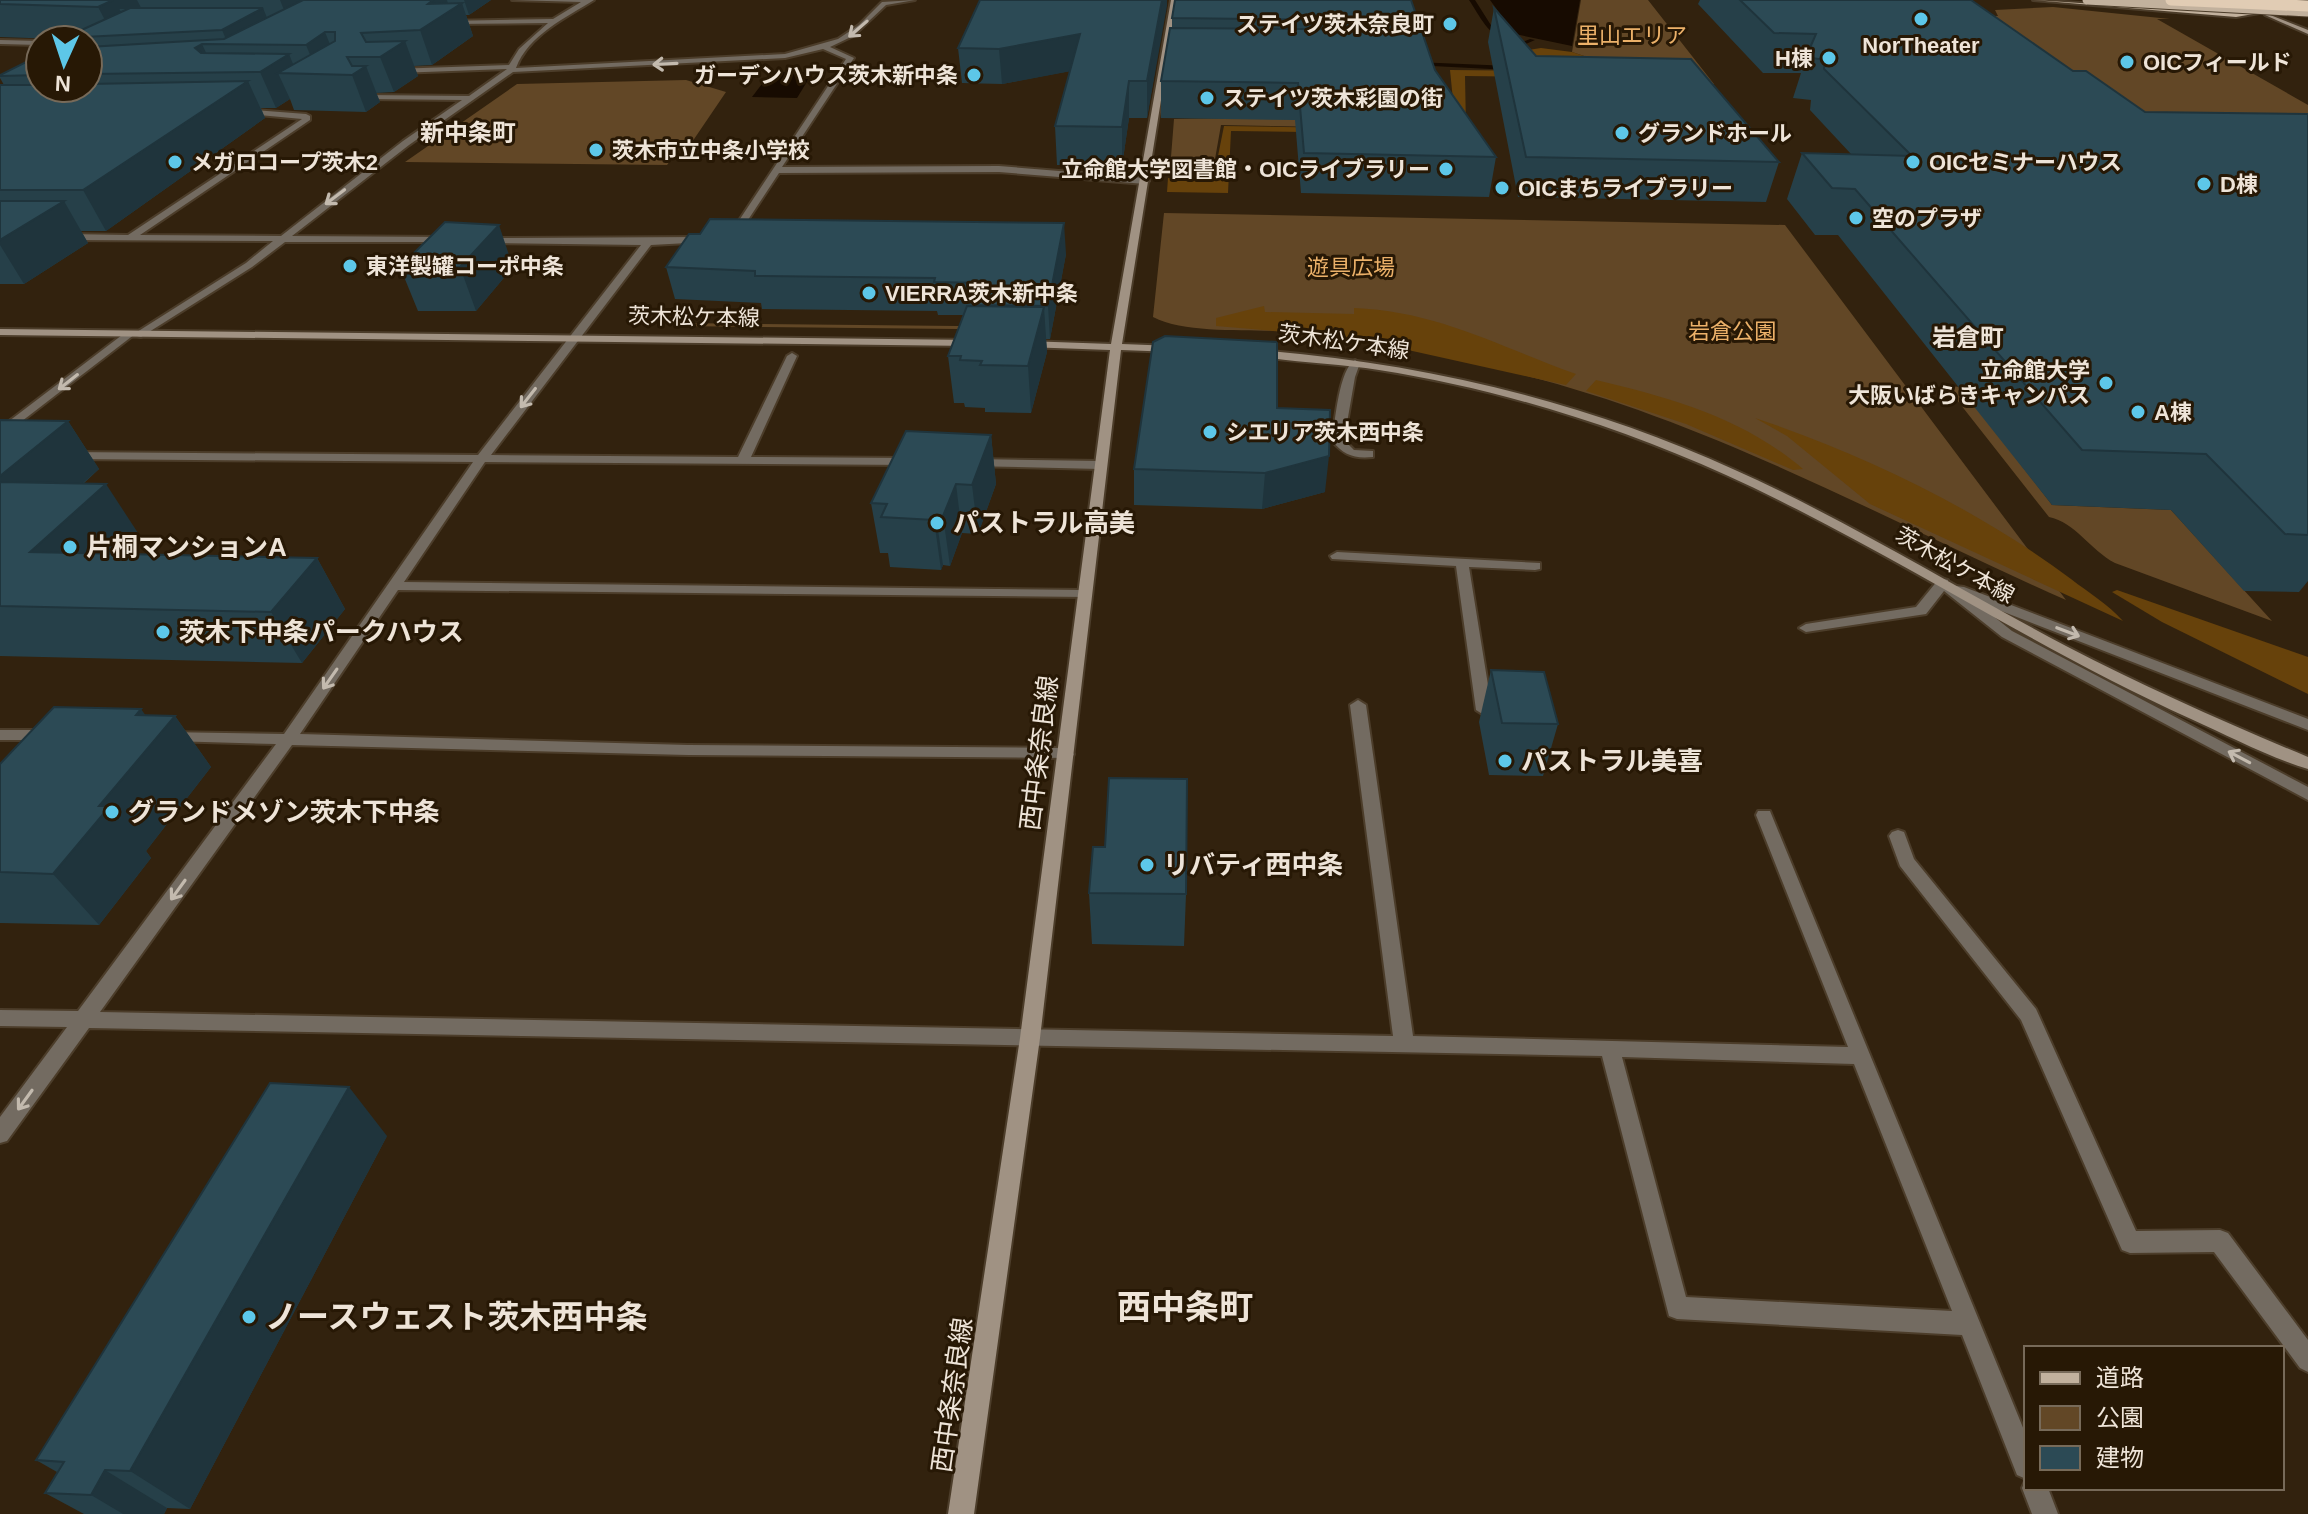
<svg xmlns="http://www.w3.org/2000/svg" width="2308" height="1514" font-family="Helvetica,'Noto Sans JP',sans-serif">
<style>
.green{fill:#624726}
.forest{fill:#67420b}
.water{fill:#170b01}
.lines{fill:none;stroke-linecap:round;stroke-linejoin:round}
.stream{fill:#170b01;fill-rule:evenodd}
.street-casing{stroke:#4c3d2a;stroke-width:4}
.secondary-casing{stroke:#4c3d2a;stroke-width:4}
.primary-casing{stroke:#4c3d2a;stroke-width:4}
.highway-casing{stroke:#4c3d2a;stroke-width:4}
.street{fill:#736b61;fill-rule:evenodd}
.secondary{fill:#a09283;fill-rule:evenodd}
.primary{fill:#c2b19d;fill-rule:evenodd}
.highway{fill:#e1ccb4;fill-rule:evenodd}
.primary-bridge-casing{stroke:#4c3d2a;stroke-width:11;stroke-linecap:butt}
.highway-bridge-casing{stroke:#4c3d2a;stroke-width:13;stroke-linecap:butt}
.primary-bridge{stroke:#c2b19d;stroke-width:9}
.highway-bridge{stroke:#e1ccb4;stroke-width:11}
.wall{fill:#264049}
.shaded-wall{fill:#1f343c}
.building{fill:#2c4a55;stroke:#1f343c;stroke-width:2}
.oneway{stroke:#c3baae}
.poi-dot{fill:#5dc7e8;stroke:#271805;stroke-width:3}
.labels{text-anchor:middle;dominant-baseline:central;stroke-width:6;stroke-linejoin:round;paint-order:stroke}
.far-poi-label{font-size:22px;font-weight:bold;fill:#eee4d8;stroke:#271805;text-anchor:start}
.far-park-label{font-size:22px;fill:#ecb169;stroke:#271805}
.far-street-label{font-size:22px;fill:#eee4d8;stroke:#271805}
.far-neighbourhood-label{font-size:24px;font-weight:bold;fill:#eee4d8;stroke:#271805}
.poi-label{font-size:26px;font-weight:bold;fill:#eee4d8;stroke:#271805;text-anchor:start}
.street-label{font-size:26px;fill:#eee4d8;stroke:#271805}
.near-poi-label{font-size:32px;font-weight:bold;fill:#eee4d8;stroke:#271805;text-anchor:start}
.near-neighbourhood-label{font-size:34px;font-weight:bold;fill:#eee4d8;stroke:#271805}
</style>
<rect width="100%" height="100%" fill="#32220e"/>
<g class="green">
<path d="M1581 0H1648L1714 84 1623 83 1593 59 1572 52Z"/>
<path d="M2053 7 2170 19H2157L2308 105V148L2136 145 1958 15 1998 16 1995 10Z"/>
<path d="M686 80 726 92 688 148H680L667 165 405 162 517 84Z"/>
<path d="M1330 117 1332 127 1221 125 1215 159 1171 157 1174 119Z"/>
<path d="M1164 213 1785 225 2066 600C1882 519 1708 419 1511 372 1439 354 1365 339 1290 332 1250 328 1188 335 1153 317Z"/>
<path d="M679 323 959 326 958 329 677 326Z"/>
<path d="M1946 386 1961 387 2052 505 2171 510 2272 621 2115 563C2090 550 2075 522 2049 517Z"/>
</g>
<g class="forest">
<path d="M1541 48 1572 52 1593 59 1540 77 1465 76 1466 128 1446 134 1231 131 1228 193 1167 192 1168 178 1213 181 1224 126 1456 130 1450 70 1540 71 1528 50Z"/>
<path d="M1264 306 1265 312 1354 314V308C1437 311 1500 347 1576 374L1566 385 1354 338 1216 326V318Z"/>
<path d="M1596 380C1671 398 1742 417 1803 469L1793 470 1686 424 1586 391Z"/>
<path d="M1755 418C1866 455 1977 509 2071 579 2089 593 2108 604 2123 621L1870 504 1787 436Z"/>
<path d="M2117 590 2308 657V694L2162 622 2112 592Z"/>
</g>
<g class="water">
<path d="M1490 0H1580L1572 46 1515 34Z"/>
<path d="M771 72H813L797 98 752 97Z"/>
</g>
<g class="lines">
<g class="stream">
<path d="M1469 0H1475L1494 30 1507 38V40C1488 36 1480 16 1469 0Z"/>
<path d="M1530 39 1535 40 1521 46 1526 56 1521 57 1515 45Z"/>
<path d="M1415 62 1510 66 1513 68 1510 70 1413 65Z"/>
</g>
<g class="street-casing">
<g id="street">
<path d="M512 0H594C567 17 528 35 516 68L785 54 838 39 859 25 882 2 915 0 886 5 853 36 830 47 854 58 782 167 999 166 1145 178 1149 181 1145 184 999 172 779 173 740 232 726 234V230L734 228 846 59 823 49 785 58 513 72 409 145 292 236 447 237 452 240 450 242H285L252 267 141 337 137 336V332L246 263 273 241 66 240 61 237 66 234 128 235 302 119 237 113 240 109 306 114 310 116V120L140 235 281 236 403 141 462 100 366 99 363 95 469 96 507 69 397 73 394 69 509 65 519 49 548 23 449 24 447 21 553 19 581 2Z"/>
<path d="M0 40 40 41V45L0 44Z"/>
<path d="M703 237 706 238V242L651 245 491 455 738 457 787 356 792 353 797 356 751 457 910 458 914 459V465L485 462 404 582 1083 590 1090 594 1088 597 398 590 300 734 688 745 1066 748 1074 754 1072 758 688 755 292 745 100 1012 1393 1036 1350 705 1358 700 1366 705 1413 1036 1848 1047 1756 815 1758 811H1770L2026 1435V1479L2017 1475 1962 1335 1677 1319 1669 1316 1602 1056 89 1028 7 1141 0 1143V1117L67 1027 0 1026V1010L78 1011 276 744 170 741 162 736 164 732 284 734 473 462 69 459 65 458V452L478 455 641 245 486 243 481 240 483 238ZM1622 1057 1854 1064 1952 1311 1686 1297Z"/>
<path d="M126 332 135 334 0 438V428Z"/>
<path d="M1355 360 1360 363 1355 377 1344 440 1354 450 1373 451V457C1354 459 1344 455 1332 441 1335 422 1339 369 1355 360Z"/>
<path d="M973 459 1100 461 1106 465 1100 469 969 466 967 463Z"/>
<path d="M1337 552 1540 563V569L1535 570 1469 567 1492 710 1489 714 1484 715 1476 710 1456 566 1332 559 1330 556Z"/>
<path d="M1943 579 1948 580V585L1964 587 2308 719V730L1973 600 2012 631 2308 787V800L2002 637 1944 591 1926 614 1806 632 1799 628 1806 624 1916 607 1938 580Z"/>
<path d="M0 730H46L54 735 46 740H0Z"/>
<path d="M1898 830 1904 832 1914 859 2036 1009 2136 1231 2220 1230 2228 1233 2308 1340V1372L2300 1368 2214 1252 2130 1253 2122 1250 2021 1020 1900 866 1889 836 1892 832Z"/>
<path d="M2026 1479V1488H2048L2058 1514H2032L2022 1488Z"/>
</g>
</g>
<g class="secondary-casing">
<g id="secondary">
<path d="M1171 0H1177L1122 344 1174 346 1179 349 1174 352 1121 350 1040 1038 974 1514H948L1020 1038 1110 350 1026 347 1021 344 1026 341 1111 344Z"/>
<path d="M2265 13 2308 30V34L2265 15Z"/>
<path d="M0 329 974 340 979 343 974 346 0 335Z"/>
<path d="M1257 350C1422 363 1584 401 1735 470 1849 521 1956 588 2066 646 2145 687 2226 723 2308 757V769C2268 757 2229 736 2191 719 2031 647 1885 547 1726 475 1615 425 1499 389 1379 370 1338 363 1294 363 1253 355L1252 353Z"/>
</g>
</g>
<g class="primary-casing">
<path id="primary" d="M2033 0 2236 13 2267 8 2258 0H2267L2277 10 2236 17Z"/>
</g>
<g class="highway-casing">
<path id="highway" d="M2302 0H2308V3L2304 2Z"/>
</g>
<use href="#street" class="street"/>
<use href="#secondary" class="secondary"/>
<use href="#primary" class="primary"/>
<use href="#highway" class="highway"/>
<g class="primary-bridge-casing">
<path id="primary-bridge" d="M2087 0 2308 12"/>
</g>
<g class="highway-bridge-casing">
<path id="highway-bridge" d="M2171 0 2308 6"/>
</g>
<use href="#primary-bridge" class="primary-bridge"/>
<use href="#highway-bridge" class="highway-bridge"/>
</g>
<g class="wall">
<path d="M0 0H491L469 15H466L473 36 432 65 414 66 418 76 394 92 376 93 380 102 366 112 294 110 290 99 276 108H261L265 118 106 231H81L88 243 24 284H0V85H4L0 78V75L40 55V88H88V40L0 37Z"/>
<path d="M980 0H1167L1147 118H1129L1122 166 1057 165 1055 126 1070 71 1002 84 962 83 958 48Z"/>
<path d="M1411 0 1435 70 1496 157 1489 197 1301 193 1295 120 1161 118V81L1172 28V18Z"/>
<path d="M1700 0H1971L2073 71 2145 112 2308 114V581L2299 592 2244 591 2171 510 2052 505 1838 235H1815L1787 199 1802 153 1851 154 1810 110 1811 100 1793 98 1801 73H1763L1698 4Z"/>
<path d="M1494 8 1536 56 1779 162 1766 202 1518 197 1488 42Z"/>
<path d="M1066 254 1050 339H1046L1047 352 1031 413 985 412V408L965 407 964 403H954L948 356 964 315H938L937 311 762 309 761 303 675 299 666 267Z"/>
<path d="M400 267H513L476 311H418Z"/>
<path d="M1277 408 1325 492 1262 509 1134 505V469Z"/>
<path d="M0 420 68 421 99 469 83 484 138 533 116 554 317 558 345 609 302 663 0 656Z"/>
<path d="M991 435 996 484 978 534 962 533 950 566 943 565 941 570 890 567 888 553H880L871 503Z"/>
<path d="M1491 670 1558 724 1543 776 1489 775 1479 722Z"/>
<path d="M145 715 175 716 211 767 146 851 151 858 99 925 0 923V764Z"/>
<path d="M1089 893 1186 894 1184 946 1092 944Z"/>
<path d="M387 1136 190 1509 167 1508 164 1514H84L45 1493 57 1472 36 1460Z"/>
</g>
<g class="shaded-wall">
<path d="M113 0H137L149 23 130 8H119L131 32 113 35 98 7Z"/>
<path d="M280 0H343L293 33Z"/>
<path d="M433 0H447L450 11 462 3 473 36 432 65 420 30 428 4Z"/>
<path d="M464 0H491L469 15Z"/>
<path d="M1162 0H1167V6L1147 118V81Z"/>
<path d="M263 8 277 42 228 44 222 30Z"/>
<path d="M325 32 339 67 318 74 306 45Z"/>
<path d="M1080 34 1082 69 1002 84 999 49Z"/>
<path d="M405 41 418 76 394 92 380 57Z"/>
<path d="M202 44 215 72 195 48Z"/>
<path d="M289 54 297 74 278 73 290 99 276 108 260 72Z"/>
<path d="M366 66 380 102 366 112 352 75Z"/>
<path d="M248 81 265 118 106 231 83 190Z"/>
<path d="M1129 81V118L1122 166V127Z"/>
<path d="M64 201 88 243 24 284 0 245V240Z"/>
<path d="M1064 223 1066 254 1050 339 1048 306Z"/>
<path d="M499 225 513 267 476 311 460 267Z"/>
<path d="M1044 307 1047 352 1031 413 1028 366Z"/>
<path d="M68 421 99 469 28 531 0 493V476Z"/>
<path d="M991 435 996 484 978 534 972 485Z"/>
<path d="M1329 456 1325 492 1262 509 1265 473Z"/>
<path d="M106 484 138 533 67 603 30 552Z"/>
<path d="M956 484 962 533 950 566 943 516Z"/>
<path d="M936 515 943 565 941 570 934 520Z"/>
<path d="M317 558 345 609 302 663 271 612Z"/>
<path d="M141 709 159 734 175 716 211 767 146 851 151 858 99 925 53 874 99 806 136 715Z"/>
<path d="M349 1087 387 1136 190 1509 130 1471Z"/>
<path d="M105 1470 167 1508 164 1514H123L91 1495Z"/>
</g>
<g class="building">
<path d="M0 0H113L98 7 0 4Z"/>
<path d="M303 0H433L428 4 462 3 420 30 361 33 366 42 405 41 380 57H347L352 66H366L352 75 278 73 335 41V32H325L306 45 202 44 195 48 201 53 289 54 260 72 88 74V47L224 39Z"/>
<path d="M980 0H1162L1147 81H1129L1122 127 1055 126 1080 34 999 49 958 48Z"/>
<path d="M1175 0H1411L1435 70 1496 157 1304 153 1298 83 1161 81 1170 28 1410 30 1417 25 1410 21 1172 18Z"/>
<path d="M1740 0H1971L2073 71H2086L2145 112 2308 114V535L2285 534 2206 454 2082 450 1855 189 1832 188 1802 153 1912 156 1824 69 1825 60 1806 57 1816 34 1774 33Z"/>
<path d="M119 8H263L222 30 64 38 130 8Z"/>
<path d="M1494 8 1536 56 1691 59 1779 162 1526 157Z"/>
<path d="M40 55V75L0 76V75Z"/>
<path d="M248 81 83 190H0V85H40V88H88V84Z"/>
<path d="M0 201H64L0 240Z"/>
<path d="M710 219 1064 223 1048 306 973 305 982 283 934 282 935 278 755 276V271L666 267 689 234H700Z"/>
<path d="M445 222 499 225 460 267H400Z"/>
<path d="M967 306 1044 307 1028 366 980 365 982 361 960 360 961 356H948Z"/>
<path d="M1165 336 1277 342V408L1330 410 1329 456 1265 473 1134 469 1153 342Z"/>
<path d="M0 420 68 421 0 476Z"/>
<path d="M906 431 991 435 972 485 956 484 943 516 936 515 934 520 881 517 887 504 871 503Z"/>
<path d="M0 482 106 484 30 552 317 558 271 612 0 606Z"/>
<path d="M1491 670 1544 672 1558 724 1502 723Z"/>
<path d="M54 707 141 709 136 715 175 716 99 806H110L53 874 0 872V764Z"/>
<path d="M1109 778 1187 779 1186 894 1089 893 1093 847H1105Z"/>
<path d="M270 1083 349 1087 130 1471 105 1470 91 1495 45 1493 64 1462 36 1460Z"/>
</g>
<defs><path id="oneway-shaft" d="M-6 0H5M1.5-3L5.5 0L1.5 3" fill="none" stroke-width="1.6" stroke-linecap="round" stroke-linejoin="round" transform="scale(2)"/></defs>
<g class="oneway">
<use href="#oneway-shaft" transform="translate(858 29) rotate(139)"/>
<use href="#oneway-shaft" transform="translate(665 64) rotate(177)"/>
<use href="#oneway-shaft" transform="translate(335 197) rotate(143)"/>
<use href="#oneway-shaft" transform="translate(68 382) rotate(142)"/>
<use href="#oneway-shaft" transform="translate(528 398) rotate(128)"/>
<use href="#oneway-shaft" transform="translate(2068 632) rotate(21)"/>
<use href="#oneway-shaft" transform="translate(330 679) rotate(125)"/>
<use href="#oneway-shaft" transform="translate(2239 757) rotate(-152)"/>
<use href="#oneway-shaft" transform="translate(178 890) rotate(126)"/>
<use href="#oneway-shaft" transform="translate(25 1100) rotate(126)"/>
</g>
<g class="poi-dot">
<circle cx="1921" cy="19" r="8"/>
<circle cx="1450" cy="24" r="8"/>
<circle cx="1829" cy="58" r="8"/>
<circle cx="2127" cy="62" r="8"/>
<circle cx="974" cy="75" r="8"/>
<circle cx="1207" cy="98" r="8"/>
<circle cx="1622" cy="133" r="8"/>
<circle cx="596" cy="150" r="8"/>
<circle cx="175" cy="162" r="8"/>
<circle cx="1913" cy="162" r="8"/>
<circle cx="1446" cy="169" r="8"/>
<circle cx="2204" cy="184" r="8"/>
<circle cx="1502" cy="188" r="8"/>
<circle cx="1856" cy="218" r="8"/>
<circle cx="350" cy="266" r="8"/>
<circle cx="869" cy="293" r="8"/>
<circle cx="2106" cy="383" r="8"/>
<circle cx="2138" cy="412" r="8"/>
<circle cx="1210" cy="432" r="8"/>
<circle cx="937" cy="523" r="8"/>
<circle cx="70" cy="547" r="8"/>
<circle cx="163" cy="632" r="8"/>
<circle cx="1505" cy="761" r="8"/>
<circle cx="112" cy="812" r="8"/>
<circle cx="1147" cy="865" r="8"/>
<circle cx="249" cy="1317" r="8"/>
</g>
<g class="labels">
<g class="far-poi-label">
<text x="1434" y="24" text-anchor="end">ステイツ茨木奈良町</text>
<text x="1921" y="45" text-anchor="middle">NorTheater</text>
<text x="1813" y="58" text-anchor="end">H棟</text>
<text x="2143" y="62">OICフィールド</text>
<text x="958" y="75" text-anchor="end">ガーデンハウス茨木新中条</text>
<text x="1223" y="98">ステイツ茨木彩園の街</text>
<text x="1638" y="133">グランドホール</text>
<text x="612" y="150">茨木市立中条小学校</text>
<text x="191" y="162">メガロコープ茨木2</text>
<text x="1929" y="162">OICセミナーハウス</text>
<text x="1430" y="169" text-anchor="end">立命館大学図書館・OICライブラリー</text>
<text x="2220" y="184">D棟</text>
<text x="1518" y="188">OICまちライブラリー</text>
<text x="1872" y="218">空のプラザ</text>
<text x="366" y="266">東洋製罐コーポ中条</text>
<text x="885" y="293">VIERRA茨木新中条</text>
<text x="2090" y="370" text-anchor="end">立命館大学<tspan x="2090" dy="25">大阪いばらきキャンパス</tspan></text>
<text x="2154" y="412">A棟</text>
<text x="1226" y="432">シエリア茨木西中条</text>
</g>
<g class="far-park-label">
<text x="1632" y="35">里山エリア</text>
<text x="1351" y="267">遊具広場</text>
<text x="1732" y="331">岩倉公園</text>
</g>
<g class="far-street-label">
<text transform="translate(694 317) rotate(1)">茨木松ケ本線</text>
<text transform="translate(1344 342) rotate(8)">茨木松ケ本線</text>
<text transform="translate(1955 565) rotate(29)">茨木松ケ本線</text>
</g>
<g class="far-neighbourhood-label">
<text x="468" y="132">新中条町</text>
<text x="1968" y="337">岩倉町</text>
</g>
<g class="poi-label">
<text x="953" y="523">パストラル高美</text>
<text x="86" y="547">片桐マンションA</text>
<text x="179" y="632">茨木下中条パークハウス</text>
<text x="1521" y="761">パストラル美喜</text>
<text x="128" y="812">グランドメゾン茨木下中条</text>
<text x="1163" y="865">リバティ西中条</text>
</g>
<g class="street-label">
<text transform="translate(1039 753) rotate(-83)">西中条奈良線</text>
<text transform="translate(952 1395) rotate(-82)">西中条奈良線</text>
</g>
<g class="near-poi-label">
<text x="265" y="1317">ノースウェスト茨木西中条</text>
</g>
<g class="near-neighbourhood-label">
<text x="1185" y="1307">西中条町</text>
</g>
</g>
<rect x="2024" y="1346" width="260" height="144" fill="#271805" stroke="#776a59" stroke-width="2"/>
<rect x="2040" y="1372" width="40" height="12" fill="#c2b19d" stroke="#776a59" stroke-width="2"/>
<text x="2096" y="1386" font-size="24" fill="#eee4d8">道路</text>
<rect x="2040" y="1406" width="40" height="24" fill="#624726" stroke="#776a59" stroke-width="2"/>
<text x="2096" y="1426" font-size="24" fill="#eee4d8">公園</text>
<rect x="2040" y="1446" width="40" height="24" fill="#2c4a55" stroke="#776a59" stroke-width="2"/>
<text x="2096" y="1466" font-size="24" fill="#eee4d8">建物</text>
<g transform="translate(64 64) rotate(183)"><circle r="38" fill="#271805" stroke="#776a59" stroke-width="2"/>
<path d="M0-6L14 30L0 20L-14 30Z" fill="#5dc7e8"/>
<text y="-12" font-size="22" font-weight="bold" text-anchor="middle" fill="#eee4d8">N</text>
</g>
</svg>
